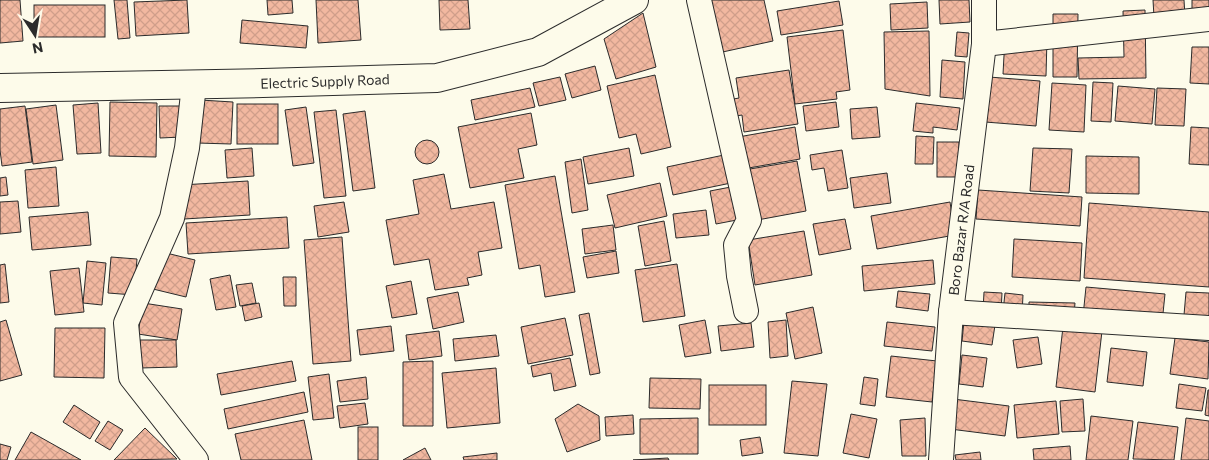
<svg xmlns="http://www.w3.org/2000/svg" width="1209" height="460" font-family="Commissioner,sans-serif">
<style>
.building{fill:url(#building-cross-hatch);stroke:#2b2b2b}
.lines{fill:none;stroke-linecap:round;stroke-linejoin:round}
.minor-casing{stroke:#2b2b2b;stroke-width:26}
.major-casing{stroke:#2b2b2b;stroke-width:30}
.minor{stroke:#fdfbea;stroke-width:24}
.major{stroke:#fdfbea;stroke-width:28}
.labels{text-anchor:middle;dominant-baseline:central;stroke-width:4;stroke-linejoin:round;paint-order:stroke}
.street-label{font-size:14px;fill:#2b2b2b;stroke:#fdfbea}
</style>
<defs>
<pattern id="building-cross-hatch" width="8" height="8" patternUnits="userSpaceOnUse" patternTransform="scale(1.25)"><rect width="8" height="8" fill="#f2b8a0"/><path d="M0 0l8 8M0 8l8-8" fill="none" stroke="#d09e8a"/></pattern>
</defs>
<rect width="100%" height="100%" fill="#fdfbea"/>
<g class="building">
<path d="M0 0H20L23 41 0 43Z"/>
<path d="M114 0H127L130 38 118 39Z"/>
<path d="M187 0 189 33 136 36 134 2Z"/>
<path d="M267 0H292L293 13 268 15Z"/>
<path d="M316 0H358L361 40 318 43Z"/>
<path d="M439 0H468L470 29 440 30Z"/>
<path d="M707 0H764L773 41 718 53Z"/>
<path d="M939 0H969L970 22 940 24Z"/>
<path d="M1153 0H1184L1185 16 1154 17Z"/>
<rect x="1192" y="0" width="17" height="13"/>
<path d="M839 1 843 25 781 35 777 11Z"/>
<path d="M927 2 928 28 891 30 890 4Z"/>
<rect x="34" y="5" width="71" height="32"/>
<path d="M1145 10 1146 78 1079 79 1078 58 1124 57 1123 11Z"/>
<path d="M643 13 656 67 616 79 604 39Z"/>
<path d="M1053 14H1078L1077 77H1053Z"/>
<path d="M242 20 308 26 306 48 240 43Z"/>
<path d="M843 30 850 90 836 92 837 99 795 104 787 37Z"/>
<path d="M929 31 930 96 885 89 884 32Z"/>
<path d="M957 32 969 33 967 57 955 56Z"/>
<path d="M1005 37 1047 38 1046 76 1003 74Z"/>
<path d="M1192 47H1209V84L1190 83Z"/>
<path d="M942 60 965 62 963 99 940 97Z"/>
<path d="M595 66 601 90 572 98 565 74Z"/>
<path d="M789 70 798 124 744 132 742 115 730 117 728 100 739 98 736 78Z"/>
<path d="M655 75 671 147 641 154 636 134 619 138 607 86Z"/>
<path d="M560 77 566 100 539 106 533 83Z"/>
<path d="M989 77 1040 81 1036 126 985 122Z"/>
<path d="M1093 82 1113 83 1111 122 1091 121Z"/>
<path d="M1052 83 1086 85 1084 132 1049 130Z"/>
<path d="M1118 86 1155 89 1152 124 1115 121Z"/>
<path d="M530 88 535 107 475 120 471 100Z"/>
<path d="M1157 88 1186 89 1184 126 1155 125Z"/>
<path d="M200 100 233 102 231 144 197 143Z"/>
<path d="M110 102 157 103 156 157 109 156Z"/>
<path d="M836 102 839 127 806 131 803 106Z"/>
<path d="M98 103 101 153 77 154 73 105Z"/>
<path d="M916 103 960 108 957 130 933 127V133L913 131Z"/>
<rect x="237" y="104" width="41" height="40"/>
<path d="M56 105 63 160 33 164 26 109Z"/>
<path d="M25 106 32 162 2 166 0 150V109Z"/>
<path d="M159 106H181L182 137 160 138Z"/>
<path d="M306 107 314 163 293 166 285 110Z"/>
<path d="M877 107 880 137 852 139 850 109Z"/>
<path d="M336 110 346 196 324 198 314 112Z"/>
<path d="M365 111 375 188 353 191 343 114Z"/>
<path d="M531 113 537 145 518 149 524 178 470 188 458 127Z"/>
<path d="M795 127 800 159 743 169 738 137Z"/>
<path d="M1191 127 1209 128V165L1189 164Z"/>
<path d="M916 136 934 137 933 164H915Z"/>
<circle cx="427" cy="152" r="12"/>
<rect x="937" y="142" width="22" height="35"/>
<path d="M252 148 254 176 227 178 225 150Z"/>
<path d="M629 148 634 176 588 184 583 157Z"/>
<path d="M1033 148 1072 149 1069 193 1030 191Z"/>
<path d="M842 150 848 188 828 191 824 168 812 170 810 155Z"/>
<path d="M724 155 731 183 673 195 667 167Z"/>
<path d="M1086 156 1139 157V194L1086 193Z"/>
<path d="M581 159 588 210 572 213 565 162Z"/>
<path d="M797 161 806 211 752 221 744 170Z"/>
<path d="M56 167 59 206 28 208 25 170Z"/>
<path d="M887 173 891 203 854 208 850 178Z"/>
<path d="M444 174 451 209 494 202 502 248 478 252 482 275 467 278 469 285 435 290 429 259 394 265 386 220 419 214 413 180Z"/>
<path d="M555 176 575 292 545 297 540 265 519 269 505 185Z"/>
<path d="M6 177 8 195 0 196V178Z"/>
<path d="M248 181 250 215 184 219 181 185Z"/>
<path d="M660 183 667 216 615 228 607 195Z"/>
<path d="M736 186 742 219 716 224 710 191Z"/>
<path d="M978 190 1082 197 1080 226 976 219Z"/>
<path d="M18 201 21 232 0 234V202Z"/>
<path d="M344 202 349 232 318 237 314 206Z"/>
<path d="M950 202 955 235 877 249 871 216Z"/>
<path d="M1089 203 1209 212V287L1084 278Z"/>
<path d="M706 210 709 235 676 238 673 214Z"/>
<path d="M88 212 91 245 32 250 29 217Z"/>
<path d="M287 217 289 248 188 254 186 223Z"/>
<path d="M845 219 851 249 819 255 813 224Z"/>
<path d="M664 221 671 261 645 266 638 226Z"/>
<path d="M613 225 616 250 585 254 582 229Z"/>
<path d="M804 231 812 275 755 285 748 240Z"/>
<path d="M342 237 351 361 313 364 304 240Z"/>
<path d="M1014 239 1082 243 1080 281 1012 277Z"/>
<path d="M616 251 619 273 587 278 583 257Z"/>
<path d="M162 252 195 260 186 297 153 289Z"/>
<path d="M111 257 137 259 134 295 108 293Z"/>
<path d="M933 260 935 284 864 291 862 266Z"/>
<path d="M87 261 106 263 102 305 83 303Z"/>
<path d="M5 264 9 302 0 303V265Z"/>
<path d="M677 264 685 316 643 322 635 270Z"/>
<path d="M79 268 84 312 55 315 50 271Z"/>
<path d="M230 275 236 307 216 310 210 279Z"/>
<path d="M283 277H296V306H284Z"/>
<path d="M411 281 417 314 392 318 386 286Z"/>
<path d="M252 283 256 303 240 306 236 285Z"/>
<path d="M1086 287 1165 294 1162 323 1083 316Z"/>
<path d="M898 291 930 294 928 311 896 307Z"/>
<path d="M458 292 464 322 433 329 427 298Z"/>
<path d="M984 292 1002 293 1001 312 983 311Z"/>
<path d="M1186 292 1209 293V316L1184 315Z"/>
<path d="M1005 293 1023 295 1022 314 1003 312Z"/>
<path d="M1029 302 1075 303 1074 315 1029 314Z"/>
<path d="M143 303 182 309 177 340 138 334Z"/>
<path d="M259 303 262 317 245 321 242 306Z"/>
<path d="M813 307 822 353 795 359 786 313Z"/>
<path d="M589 313 600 373 590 375 579 315Z"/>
<path d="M565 318 573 355 528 364 521 327Z"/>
<path d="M6 320 22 375 0 381V322Z"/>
<path d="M705 320 711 353 685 357 679 325Z"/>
<path d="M786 320 788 356 770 358 768 322Z"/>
<path d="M964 321 995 325 992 345 962 341Z"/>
<path d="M887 322 935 327 932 351 884 346Z"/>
<path d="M751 323 754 347 721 351 718 326Z"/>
<path d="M391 326 394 351 360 355 357 330Z"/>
<path d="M1063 327 1102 331 1095 392 1056 387Z"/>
<path d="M55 328H105L104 378 54 377Z"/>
<path d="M439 331 442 356 409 360 406 335Z"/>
<path d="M496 335 499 356 455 361 453 339Z"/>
<path d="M1038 337 1042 364 1017 368 1013 340Z"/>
<path d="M1175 338 1209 342 1208 379 1170 374Z"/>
<path d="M140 340H176L177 367 140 368Z"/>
<path d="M1111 348 1147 352 1143 386 1107 382Z"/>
<path d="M962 355 987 358 983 387 959 384Z"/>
<path d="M891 356 937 361 932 402 886 397Z"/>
<path d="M570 358 576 386 554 391 551 373 533 377 531 366Z"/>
<path d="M292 361 296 381 221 395 217 374Z"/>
<path d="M433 361V426H403V362Z"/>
<path d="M496 368 500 423 447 428 442 373Z"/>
<path d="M329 374 334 418 313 420 308 377Z"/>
<path d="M366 377 368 399 340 402 337 381Z"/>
<path d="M864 377 878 379 875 406 860 404Z"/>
<path d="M650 378 701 379 700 409 649 408Z"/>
<path d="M792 381 827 384 818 456 784 453Z"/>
<path d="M1179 384 1206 388 1202 411 1176 408Z"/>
<rect x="709" y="385" width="57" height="40"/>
<path d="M1208 390H1209V416L1205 415Z"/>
<path d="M304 392 308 412 228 429 224 409Z"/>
<path d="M953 399 1009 406 1005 436 950 429Z"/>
<path d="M1083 399 1085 431 1062 432 1060 401Z"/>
<path d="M1056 401 1059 434 1017 438 1014 405Z"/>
<path d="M365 403 368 424 340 428 337 406Z"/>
<path d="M578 404 599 416 600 440 567 452 555 419Z"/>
<path d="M74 405 100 422 90 439 63 422Z"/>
<path d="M851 414 877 419 869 458 843 453Z"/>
<path d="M633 415 634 434 606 436 605 417Z"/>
<path d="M1091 416 1133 421 1128 460H1086Z"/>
<path d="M698 418V454H640V419Z"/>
<path d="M925 418 926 456H902L900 420Z"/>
<path d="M1186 418 1209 421V460H1181Z"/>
<path d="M304 420 312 460H241L235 434Z"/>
<path d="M108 421 123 430 110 450 95 441Z"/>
<path d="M1138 422 1178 427 1174 460 1133 459Z"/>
<rect x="358" y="427" width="20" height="33"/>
<path d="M145 428 177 459 114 460Z"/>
<path d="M31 432 81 460H15Z"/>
<path d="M760 437 763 453 742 456 740 440Z"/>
<path d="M0 444 11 447 7 460H0Z"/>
<path d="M1070 446 1071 460H1034L1033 449Z"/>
<path d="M425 448 431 460H403Z"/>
<path d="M980 452 981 460H956L955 455Z"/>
<path d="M497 453V460H464L463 457Z"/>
<path d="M668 458 669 460H633Z"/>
</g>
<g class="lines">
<g class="minor-casing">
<g id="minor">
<path d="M699 0 749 220 736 245 739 276 746 311"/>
<path d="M984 44 1209 19"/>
<path d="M194 85 187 148 172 218 126 323 131 377 196 460"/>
<path d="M951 312 1209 328"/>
<path d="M941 460 951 312 984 44V0"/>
</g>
</g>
<g class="major-casing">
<path id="major" d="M0 88 263 83 437 78 538 52 634 0"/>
</g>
<use href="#minor" class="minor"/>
<use href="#major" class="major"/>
</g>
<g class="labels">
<g class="street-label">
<text transform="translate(325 81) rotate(-2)">Electric Supply Road</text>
<text transform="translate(961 230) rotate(-83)">Boro Bazar R/A Road</text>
</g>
</g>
<g transform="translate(35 35) rotate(168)" stroke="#fdfbea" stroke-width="4" paint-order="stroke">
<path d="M0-4L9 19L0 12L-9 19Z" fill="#2b2b2b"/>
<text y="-8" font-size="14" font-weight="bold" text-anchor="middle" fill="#2b2b2b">N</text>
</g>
</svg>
